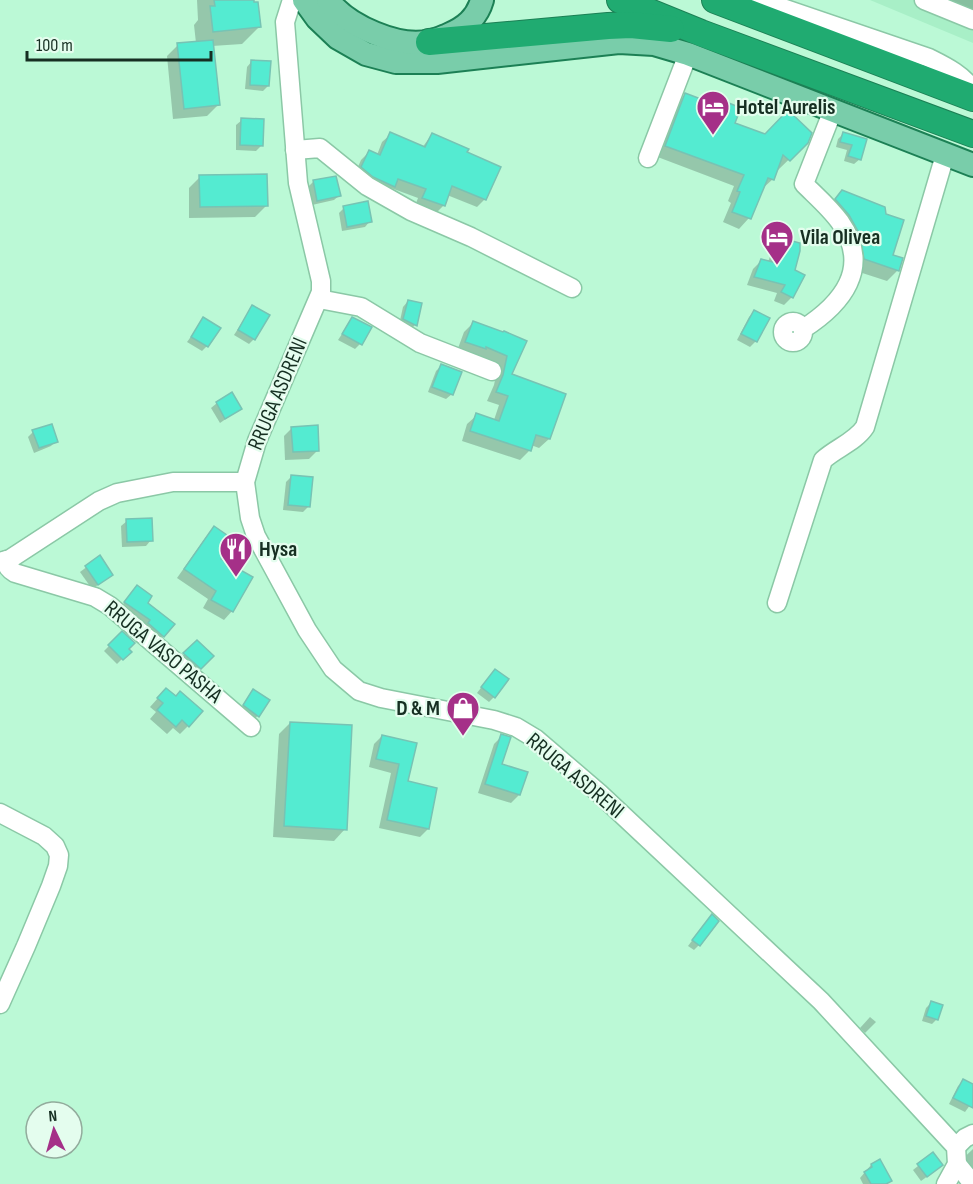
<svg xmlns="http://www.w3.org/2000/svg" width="973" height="1184" font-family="'Sofia Sans Condensed',sans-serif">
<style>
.built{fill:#a8efc7}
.shadow{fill:#0003}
.building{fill:#54ebd1;stroke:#77c3b4;stroke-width:1.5}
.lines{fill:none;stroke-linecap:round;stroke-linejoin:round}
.minor-casing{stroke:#8bc8a6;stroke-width:21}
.major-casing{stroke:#1c8055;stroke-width:26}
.highway-casing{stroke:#1c8055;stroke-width:28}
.minor{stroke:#fff;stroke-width:18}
.major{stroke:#79cdaa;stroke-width:22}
.highway{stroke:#20ab71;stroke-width:26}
.labels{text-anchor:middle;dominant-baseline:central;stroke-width:4.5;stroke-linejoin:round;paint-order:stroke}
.poi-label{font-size:22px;font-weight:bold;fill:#162f22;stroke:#e4fdee;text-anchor:start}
.street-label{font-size:22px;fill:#162f22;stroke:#e4fdee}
</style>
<rect width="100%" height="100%" fill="#bbf9d6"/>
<path class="built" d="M870 0H973V43Z"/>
<g class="shadow">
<path d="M197 0H253L259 27 242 44 212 46 218 105 207 116 173 119 167 56 178 45 196 43 194 25 198 20Z"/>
<path d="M925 0H973V19Z"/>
<path d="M252 61 268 86 263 91 245 89 247 67Z"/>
<path d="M685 95 719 108 724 103 733 124 765 136 807 142 778 170 777 169 773 179 762 189 749 218 739 229 723 222 731 203 728 201 734 186 655 156 675 105Z"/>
<path d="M242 120 262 145 256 151 236 150V125Z"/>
<path d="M391 134 422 148 432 134 465 153 485 199 477 207 447 195 444 205 435 214 415 206 418 198 391 188 385 194 354 176 361 160 369 152 377 155 382 142Z"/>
<path d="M843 134 865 140 860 159 854 164 844 161 847 150 836 147 838 139Z"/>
<path d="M200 177 266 206 255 217 189 218V188Z"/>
<path d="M313 182 340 195 334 200 312 205 308 187Z"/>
<path d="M842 192 891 256 898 270 887 281 853 270 831 203Z"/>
<path d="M344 208 370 221 365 227 342 231 339 213Z"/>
<path d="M781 240 793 270 792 297 784 305 774 301 777 293 747 285 753 269 761 261 768 262 773 248Z"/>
<path d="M408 301 415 325 410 330 399 325 403 307Z"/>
<path d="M252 307 254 339 249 344 234 335Z"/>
<path d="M754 312 768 319 756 341 750 347 737 340 749 317Z"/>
<path d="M204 319 207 346 202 351 187 342Z"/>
<path d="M352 319 360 344 355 349 338 340Z"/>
<path d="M473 323 503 334 510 375 549 439 539 448 531 445 529 451 520 460 462 441 467 424 477 415 494 420 499 405 487 401 494 385 498 365 457 351 464 332Z"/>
<path d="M441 366 452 394 446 399 428 392 436 371Z"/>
<path d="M217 403 240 409 220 423 211 408Z"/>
<path d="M292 428 318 450 309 459 285 460 284 436Z"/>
<path d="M33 432 56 441 51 446 34 453 28 437Z"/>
<path d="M291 477 308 507 303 512 283 510 286 482Z"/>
<path d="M127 521 151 540 146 546 122 547 121 526Z"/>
<path d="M214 528 219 559 251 577 232 611 224 620 203 608 208 599 177 578 206 537Z"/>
<path d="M100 557 112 575 92 589 80 572Z"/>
<path d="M137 587 146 603 173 624 158 642 120 608Z"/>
<path d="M122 633 129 652 117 664 104 651Z"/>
<path d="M197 642 212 656 194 673 179 659Z"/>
<path d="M490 676 494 697 489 702 477 693Z"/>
<path d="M253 691 268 701 253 722 239 711Z"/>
<path d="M158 698 188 726 180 734 173 728 167 734 150 719 156 712 150 707Z"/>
<path d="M290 723 345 829 334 841 273 837 279 734Z"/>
<path d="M382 736 415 744 406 782 428 829 420 837 379 828 391 773 369 767 374 744Z"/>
<path d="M502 736 500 765 526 773 519 795 511 803 478 793 494 744Z"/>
<path d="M707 921 699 945 694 950 688 946Z"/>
<path d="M931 1003 937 1019 932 1024 922 1021 926 1008Z"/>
<path d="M870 1017 876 1022 865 1033 860 1028Z"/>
<path d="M964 1081 973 1086V1101L965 1112 949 1104 958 1086Z"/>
<path d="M973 1149V1184L957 1164Z"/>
<path d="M933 1154 936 1170 921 1181 913 1170Z"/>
<path d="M871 1165 890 1181 886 1184H863L860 1178Z"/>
</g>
<g class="building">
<path d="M214 0H254V2H258L261 27 213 32 210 6H215Z"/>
<path d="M213 40 220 105 184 109 177 43Z"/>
<path d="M251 60 271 61 269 86 250 85Z"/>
<path d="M685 93 722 107 724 101 741 108 735 123 765 134 788 110 812 133 808 143 790 161 783 155 774 180 768 178 751 219 732 212 740 192 737 191 744 175 665 146Z"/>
<path d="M241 118 264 119 263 146 240 145Z"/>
<path d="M390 132 425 147 432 133 469 149 467 152 501 167 486 200 452 186 445 206 422 198 426 189 398 179 395 187 373 177 361 167 369 150 380 155Z"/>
<path d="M843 132 867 139 861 160 848 156 852 145 840 142Z"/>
<path d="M267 174 268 206 200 207 199 175Z"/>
<path d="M336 176 341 196 317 201 313 180Z"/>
<path d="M842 190 885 207 886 214 904 220 893 255 903 258 899 271 864 259 859 233 849 215 835 199Z"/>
<path d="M368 201 372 222 347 227 343 206Z"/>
<path d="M781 238 800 243V251L795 270 805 275 793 298 781 292 785 285 754 277 761 259 773 262Z"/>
<path d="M408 300 422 303 417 326 403 319Z"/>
<path d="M252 305 270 315 255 340 238 330Z"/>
<path d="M754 310 770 318 757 342 741 334Z"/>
<path d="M203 317 221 328 208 347 191 337Z"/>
<path d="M352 317 372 327 362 345 342 334Z"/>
<path d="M473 321 503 332 504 331 527 341 512 374 566 394 550 439 536 435 531 451 470 431 476 413 499 421 508 396 496 392 503 375 507 356 486 347V349L465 342Z"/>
<path d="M441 364 462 372 453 395 432 387Z"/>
<path d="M232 392 242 409 225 419 216 402Z"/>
<path d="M52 424 58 442 39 448 32 430Z"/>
<path d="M318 425 319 451 293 452 291 427Z"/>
<path d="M291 475 313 477 310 507 288 505Z"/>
<path d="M152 518 153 541 127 542 126 519Z"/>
<path d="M214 526 234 540 221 559 253 577 233 612 211 600 216 591 184 569Z"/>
<path d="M100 555 113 575 98 585 85 566Z"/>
<path d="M137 585 152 596 148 603 175 624 164 637 148 623 150 620 124 602Z"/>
<path d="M122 631 135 643 129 649 132 652 123 660 108 645Z"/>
<path d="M197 640 214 656 201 669 183 653Z"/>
<path d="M495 669 509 679 495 698 481 687Z"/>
<path d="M166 688 176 696 180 691 203 711 189 727 182 720 176 727 157 710 163 703 157 698Z"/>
<path d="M253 689 270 700 259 717 243 705Z"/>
<path d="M290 722 352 725 347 830 284 826Z"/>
<path d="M501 734 511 737 502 764 528 772 520 795 485 784Z"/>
<path d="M382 735 417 743 408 781 437 788 429 829 387 820 399 764 376 759Z"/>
<path d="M712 914 719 921 700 946 692 940Z"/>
<path d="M931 1001 943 1005 938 1020 926 1016Z"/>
<path d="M963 1079 973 1084V1108L953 1098Z"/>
<path d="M933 1152 943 1165 927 1177 917 1164Z"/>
<path d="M880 1159 892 1181 886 1184H871L864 1172 872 1167 871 1164Z"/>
</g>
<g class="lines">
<g class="minor-casing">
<g id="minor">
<path d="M296 0 291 3 285 22 298 183 321 281V292L257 441 245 482 250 518 256 536 307 630 333 669 359 691 381 698 494 720 516 727 536 739 599 793 821 1001 956 1147 957 1164 946 1184"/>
<path d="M759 0 929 58C945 66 964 75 973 91"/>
<path d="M924 0 973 20"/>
<path d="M295 150 320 148 367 186 411 211 471 237 572 288"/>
<path d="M648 158 688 54"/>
<path d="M319 299 361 307 420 343 492 371"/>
<circle cx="793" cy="332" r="10"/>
<path d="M803 329C842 304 872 268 840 222 830 208 816 196 804 184L833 110"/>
<path d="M7 560C6 567 10 570 15 573L95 597 110 606 251 727"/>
<path d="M0 562 10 559 99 501 117 493 173 482H245"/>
<path d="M777 603 823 460C836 448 855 442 865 427L945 155"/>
<path d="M0 813 44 836 55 846 59 855 58 866 51 886 26 946 0 1004"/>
<path d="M956 1147 965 1138 973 1134"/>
<path d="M957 1164 973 1184"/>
</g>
</g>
<g class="major-casing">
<g id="major">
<path d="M304 0 317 18 338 38 366 54 396 62H437L619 42 654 44 688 54 973 165"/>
<path d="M328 0C347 26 399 49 431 41 437 40 443 37 448 35 465 28 477 18 482 0"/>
</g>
</g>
<g class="highway-casing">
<g id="highway">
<path d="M620 0 701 33 973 134"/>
<path d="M715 0 973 98"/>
<path d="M429 42 608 26 631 25 671 29"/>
</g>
</g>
<use href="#minor" class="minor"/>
<use href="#major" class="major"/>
<use href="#highway" class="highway"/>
</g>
<defs>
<g id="hotel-pin" transform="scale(1.725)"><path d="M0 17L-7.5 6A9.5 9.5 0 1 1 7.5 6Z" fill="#a53088" stroke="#e4fdee"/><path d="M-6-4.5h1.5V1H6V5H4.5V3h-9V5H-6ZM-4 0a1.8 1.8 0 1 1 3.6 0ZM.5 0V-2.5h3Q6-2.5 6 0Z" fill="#fff"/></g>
<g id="restaurant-pin" transform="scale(1.725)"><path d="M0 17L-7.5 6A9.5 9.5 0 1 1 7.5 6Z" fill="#a53088" stroke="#e4fdee"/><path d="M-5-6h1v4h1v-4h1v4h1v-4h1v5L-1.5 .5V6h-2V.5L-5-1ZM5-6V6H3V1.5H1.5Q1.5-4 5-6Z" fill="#fff"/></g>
<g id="shop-pin" transform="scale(1.725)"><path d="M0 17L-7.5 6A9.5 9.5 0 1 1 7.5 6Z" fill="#a53088" stroke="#e4fdee"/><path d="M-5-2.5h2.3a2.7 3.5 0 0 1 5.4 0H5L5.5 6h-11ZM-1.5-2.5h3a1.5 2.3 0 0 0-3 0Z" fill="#fff"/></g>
</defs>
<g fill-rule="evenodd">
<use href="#hotel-pin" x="713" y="107"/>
<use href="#hotel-pin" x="777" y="237"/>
<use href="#restaurant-pin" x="236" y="549"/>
<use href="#shop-pin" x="463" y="708"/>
</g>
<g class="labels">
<g class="poi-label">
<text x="736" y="107">Hotel Aurelis</text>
<text x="800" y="237">Vila Olivea</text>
<text x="259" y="549">Hysa</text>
<text x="440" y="708" text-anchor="end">D &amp; M</text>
</g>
<g class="street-label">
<text transform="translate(278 394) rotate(-67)">RRUGA ASDRENI</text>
<text transform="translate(163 652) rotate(40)">RRUGA VASO PASHA</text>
<text transform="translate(575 776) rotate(40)">RRUGA ASDRENI</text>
</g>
</g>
<g transform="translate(54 1130) rotate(355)"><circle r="28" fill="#e4fdee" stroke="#92ab9c" stroke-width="1.5"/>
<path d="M0-4.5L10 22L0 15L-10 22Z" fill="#a53088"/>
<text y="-9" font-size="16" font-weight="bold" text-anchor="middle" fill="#162f22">N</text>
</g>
<path d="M27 51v9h184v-9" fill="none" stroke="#162f22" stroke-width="3"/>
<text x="36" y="51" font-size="18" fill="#162f22" stroke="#e4fdee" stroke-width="4.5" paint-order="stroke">100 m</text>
</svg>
